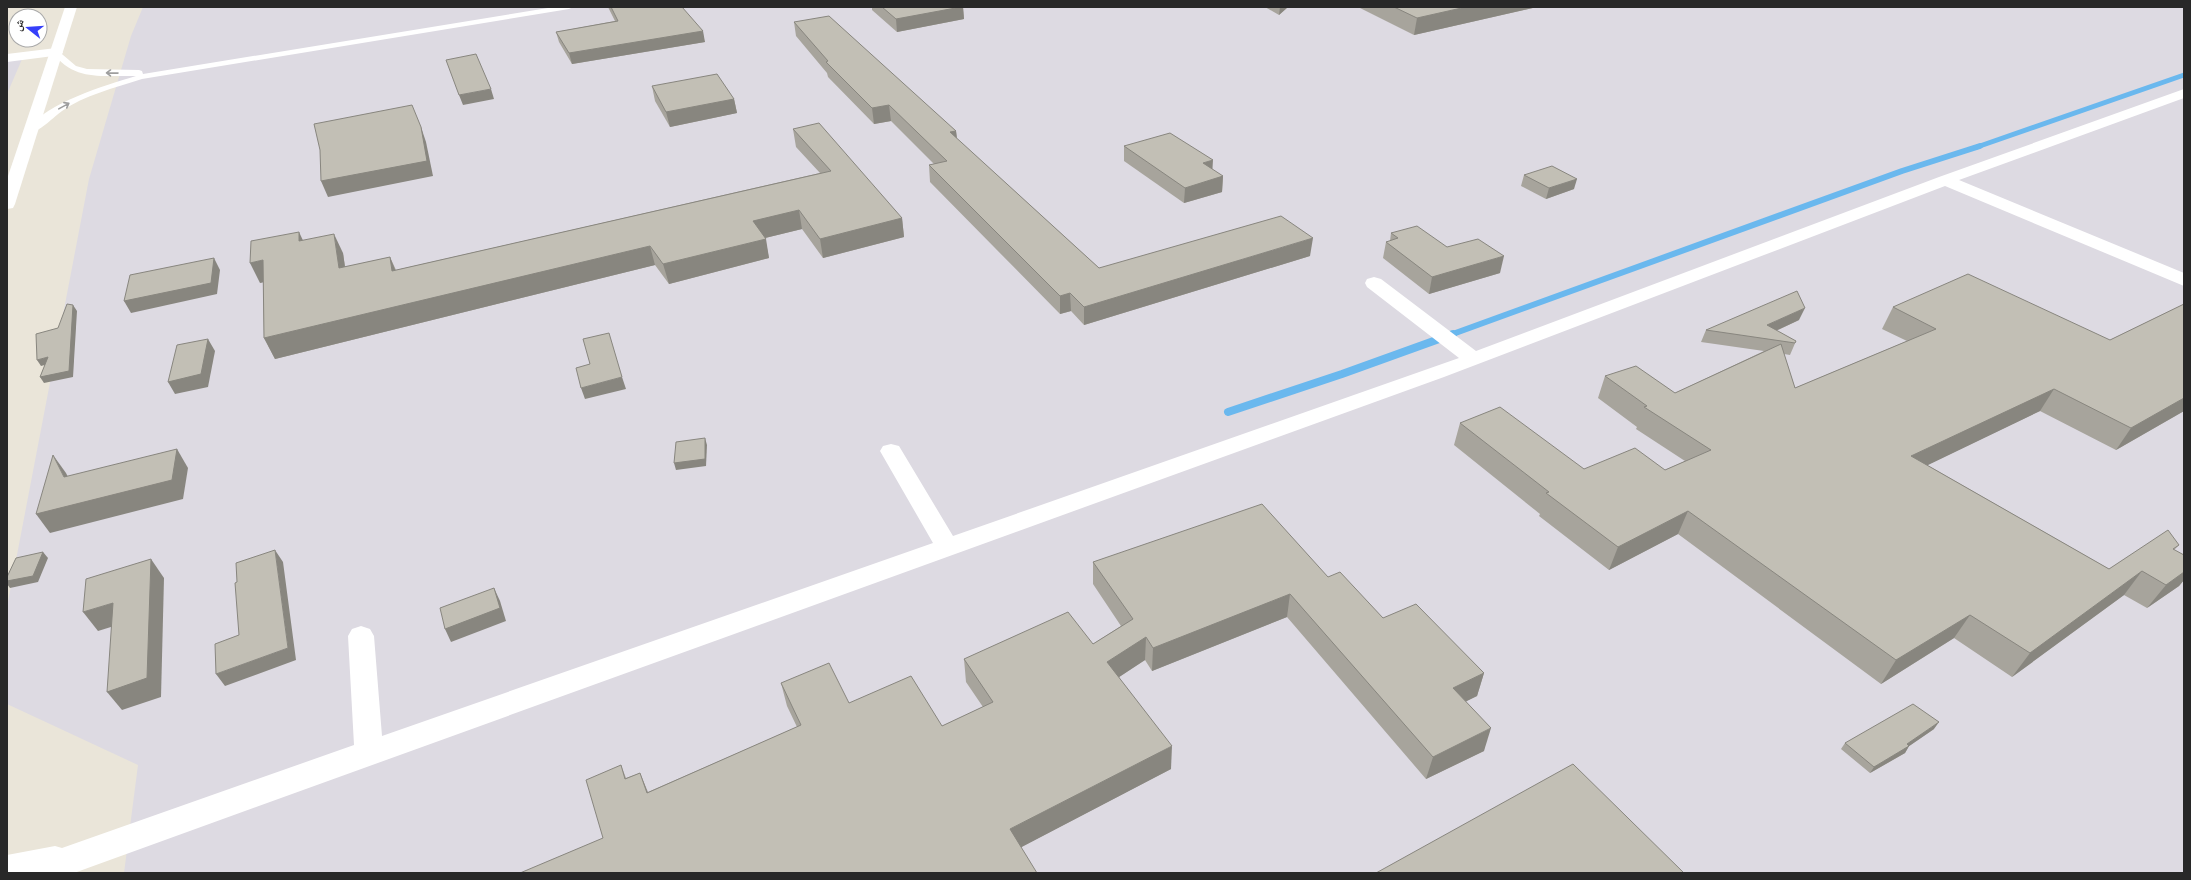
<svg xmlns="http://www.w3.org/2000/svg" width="2191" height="880" font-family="'Exo 2','Noto Naskh Arabic',sans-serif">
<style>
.industrial{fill:#dddae2}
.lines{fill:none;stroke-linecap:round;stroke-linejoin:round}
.stream-far2{stroke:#6ab8ee;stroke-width:5}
.stream-far1{stroke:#6ab8ee;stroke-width:6}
.stream{stroke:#6ab8ee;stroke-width:8}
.lane{fill:#fff;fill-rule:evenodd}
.street{fill:#fff;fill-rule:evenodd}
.secondary{fill:#fff;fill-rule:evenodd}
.wall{fill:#a7a49c}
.shaded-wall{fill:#88867f}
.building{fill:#c2bfb5;stroke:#88867f}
.oneway{stroke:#9e9e9e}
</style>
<rect width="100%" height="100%" fill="#eae5d9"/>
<g class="industrial">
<path d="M143 7H2184V873H124L138 765 7 704V607L89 179 131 36Z"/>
<path d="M23 57 7 94V60Z"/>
</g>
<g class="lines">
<path class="stream-far2" d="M1977 147 2184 75"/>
<path class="stream-far1" d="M1450 335 1902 171 1980 146"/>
<path class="stream" d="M1228 412 1342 374 1453 334"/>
<path class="lane" d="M554 7H573L569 9 142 79C115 88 84 95 62 111 53 117 39 134 29 131L27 129C49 102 103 86 136 76 101 75 75 82 52 52L56 49 76 66 87 69 139 70 142 71 143 74Z"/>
<g class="street">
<path d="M56 48 63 52 61 55 7 62V54Z"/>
<path d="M2184 89V98L1959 180 2184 273V286L1945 186 1444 377 74 873H7V855L55 846 62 848 354 745 348 636 352 629 361 626 370 629 374 636 382 736 933 543 880 451 883 446 891 444 899 446 953 536 1459 358 1367 287 1365 283 1367 279 1374 277 1381 279 1476 351 1939 177Z"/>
</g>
<path class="secondary" d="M65 7H77L15 204 13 208 7 209V179Z"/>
</g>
<g class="wall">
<path d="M608 7H682L705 42 572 64 559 42 556 32 615 21Z"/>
<path d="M872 7H963L964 19 897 32 872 10Z"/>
<path d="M1265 7H1290H1288L1279 15Z"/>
<path d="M1358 7H1537L1414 35Z"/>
<path d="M794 22 956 131 957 139 1099 268 1310 256 1084 325 1071 311 1060 314 930 182 929 165 934 164 891 121 874 124 828 77 827 73 796 36Z"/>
<path d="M652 86 734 99 737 113 670 127 655 101Z"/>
<path d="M793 129 902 218 904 237 823 258 802 229 765 238 769 258 669 284 655 265 275 359 264 338 263 282 260 283 303 240 343 253 345 267 390 257 396 270 820 173 796 147Z"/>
<path d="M1124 146 1223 176 1222 192 1184 203 1124 161Z"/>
<path d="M1524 175 1574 189 1546 199 1521 186Z"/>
<path d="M1391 233 1447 247 1500 273 1429 294 1383 258 1386 242 1390 241Z"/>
<path d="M2184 304V411L2116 450 2040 411 1927 465 2109 569 2179 545 2174 550 2184 555V580L2179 586 2147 608 2124 595 2012 677 1954 638 1881 684 1678 534 1609 570 1539 516 1540 514 1454 445 1460 423 1584 469 1665 470 1685 461 1636 429 1637 427 1598 398 1605 376 1675 393 1764 351 1701 342 1706 330 1799 320 1776 331 1796 341 1790 355 1784 354 1795 388 1907 341 1882 329 1893 307 2110 340Z"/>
<path d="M1093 562 1328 577 1383 618 1484 673 1477 696 1466 701 1484 751 1426 779 1287 617 1152 671 1145 660 1119 677 1171 769 1021 847 603 838 621 765 626 778 640 773 648 792 797 727 787 706 781 683 849 703 942 726 983 707 966 682 964 659 1093 644 1121 626 1093 584Z"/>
<path d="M1934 729 1909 746 1905 753 1870 773 1841 749 1845 743Z"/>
</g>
<g class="shaded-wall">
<path d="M954 7H963L964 19 897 32 896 19Z"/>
<path d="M1280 7H1290H1288L1279 15Z"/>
<path d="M1466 7H1537L1414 35 1417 18Z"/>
<path d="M703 31 705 42 572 64 569 53Z"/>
<path d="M491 89 494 99 463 105 459 95Z"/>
<path d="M734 99 737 113 670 127 666 112Z"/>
<path d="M889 105 891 121 874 124 872 108Z"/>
<path d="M421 127 426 142 433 176 328 197 321 181Z"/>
<path d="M956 131 958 147 950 132Z"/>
<path d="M1213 160 1212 176 1203 163Z"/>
<path d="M1223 176 1222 192 1184 203 1185 188Z"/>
<path d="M1577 179 1574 189 1546 199 1549 188Z"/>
<path d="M799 210 802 229 757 240 753 221Z"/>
<path d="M902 218 904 237 823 258 820 239Z"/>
<path d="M299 232 308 251 299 241Z"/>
<path d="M334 234 343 253 348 288 339 268Z"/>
<path d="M1313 238 1310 256 1084 325V307Z"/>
<path d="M766 239 769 258 669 284 663 264Z"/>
<path d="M650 246 655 265 275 359 264 338Z"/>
<path d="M1504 256 1500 273 1429 294 1432 277Z"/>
<path d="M390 257 398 277 392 271Z"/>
<path d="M214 258 220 270 217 294 131 313 124 301Z"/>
<path d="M263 260 273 280 260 283 250 263Z"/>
<path d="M1070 293 1071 311 1060 314V296Z"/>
<path d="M73 305 77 311 73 377 44 383 40 377Z"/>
<path d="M1805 308 1799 320 1762 337 1767 325Z"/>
<path d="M208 339 215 351 208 387 175 394 168 382Z"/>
<path d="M48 357 52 363 41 366 37 360Z"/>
<path d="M622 377 626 389 585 399 581 388Z"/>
<path d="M2054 389 2040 411 1899 479 1911 456Z"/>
<path d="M2184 398V411L2116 450 2131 428Z"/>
<path d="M705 438 707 445 706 466 676 470 674 463Z"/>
<path d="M177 449 188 468 183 499 50 533 36 514Z"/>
<path d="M53 455 66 473 77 495 64 477Z"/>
<path d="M1688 511 1678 534 1609 570 1618 547Z"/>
<path d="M275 550 283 562 296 660 225 686 216 674 288 648Z"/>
<path d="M43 552 48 558 38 582 10 588 7 584V581Z"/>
<path d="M151 559 164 578 161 697 122 710 107 692Z"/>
<path d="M2142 571 2124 595 2012 677 2030 653Z"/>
<path d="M2184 572V580L2179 586 2147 608 2166 585Z"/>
<path d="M494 588 500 601 506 621 451 642 445 629Z"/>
<path d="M1290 594 1287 617 1152 671 1153 648Z"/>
<path d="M113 603 127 622 98 631 83 612Z"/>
<path d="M1970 615 1954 638 1881 684 1896 660Z"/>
<path d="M1146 637 1145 660 1107 685V662Z"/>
<path d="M1484 673 1477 696 1447 711 1453 688Z"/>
<path d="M1939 722 1934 729 1902 751 1907 744Z"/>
<path d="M1491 728 1484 751 1426 779 1433 757Z"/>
<path d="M1172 746 1171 769 1012 852 1010 829Z"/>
<path d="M1909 746 1905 753 1870 773 1874 767Z"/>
<path d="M640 773 649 796 647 793Z"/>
</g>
<g class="building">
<path d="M611 7H682L703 31 569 53 556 32 618 21Z"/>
<path d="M882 7H961L896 19Z"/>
<path d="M1394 7H1466L1417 18Z"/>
<path d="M829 16 956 131 950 132 1099 268 1281 216 1313 238 1084 307 1070 293 1060 296 929 165 947 161 889 105 872 108 826 62 828 61 794 22Z"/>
<path d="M476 54 491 89 459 95 446 60Z"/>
<path d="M717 74 734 99 666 112 652 86Z"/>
<path d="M412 105 421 127 427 161 321 181 320 150 314 124Z"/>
<path d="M819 123 902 218 820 239 799 210 753 221 766 239 663 264 650 246 264 338 263 260 250 263 251 241 299 232V241L334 234 339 268 390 257 392 271 831 171 793 129Z"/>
<path d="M1170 133 1213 160 1203 163 1223 176 1185 188 1124 146Z"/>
<path d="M1552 166 1577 179 1549 188 1524 175Z"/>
<path d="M1417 226 1447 247 1478 239 1504 256 1432 277 1386 242 1398 238 1391 233Z"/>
<path d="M214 258 211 283 124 301 130 275Z"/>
<path d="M1968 274 2110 340 2184 304V398L2131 428 2054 389 1911 456 2109 569 2168 530 2179 545 2173 549 2184 555V572L2166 585 2142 571 2030 653 1970 615 1896 660 1688 511 1618 547 1546 493 1549 492 1460 423 1500 407 1584 469 1635 448 1665 470 1711 450 1644 407 1647 406 1605 376 1636 366 1675 393 1781 344 1795 388 1936 329 1893 307Z"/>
<path d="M1797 291 1805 308 1767 325 1796 341 1795 343 1706 330Z"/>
<path d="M67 304 73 305 69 371 40 377 48 357 37 360 36 334 58 328Z"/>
<path d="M609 333 622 377 581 388 576 368 590 364 583 339Z"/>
<path d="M208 339 201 374 168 382 177 345Z"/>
<path d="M705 438V459L674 463 676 442Z"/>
<path d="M177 449 172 480 36 514 53 455 64 477Z"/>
<path d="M1262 504 1328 577 1340 572 1383 618 1416 604 1484 673 1453 688 1491 728 1433 757 1290 594 1153 648 1146 637 1107 662 1172 746 1010 829 1037 873H520L603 838 586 780 621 765 625 779 640 773 647 793 801 725 781 683 829 663 849 703 911 676 942 726 993 702 964 659 1068 612 1093 644 1133 619 1093 562Z"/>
<path d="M275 550 288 648 216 674 215 644 239 635 235 583 237 582 236 563Z"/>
<path d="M43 552 33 576 7 581V577L16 558Z"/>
<path d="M151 559 147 678 107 692 113 603 83 612 86 579Z"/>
<path d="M494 588 500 608 445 629 440 608Z"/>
<path d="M1913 704 1939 722 1907 744 1909 746 1874 767 1845 743Z"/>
<path d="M1573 764 1684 873H1376Z"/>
</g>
<defs><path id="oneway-shaft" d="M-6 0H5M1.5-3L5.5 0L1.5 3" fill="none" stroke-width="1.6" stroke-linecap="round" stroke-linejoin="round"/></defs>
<g class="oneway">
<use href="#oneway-shaft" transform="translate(112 73) rotate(-179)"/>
<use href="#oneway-shaft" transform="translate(64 106) rotate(-29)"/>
</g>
<rect width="2191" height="880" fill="none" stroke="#282828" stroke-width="16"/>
<g transform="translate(28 28) rotate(287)"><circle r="19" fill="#ffffff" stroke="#a9a9a9"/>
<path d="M0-3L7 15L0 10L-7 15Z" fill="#363ffa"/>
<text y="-6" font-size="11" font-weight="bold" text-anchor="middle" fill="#282828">ش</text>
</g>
</svg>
